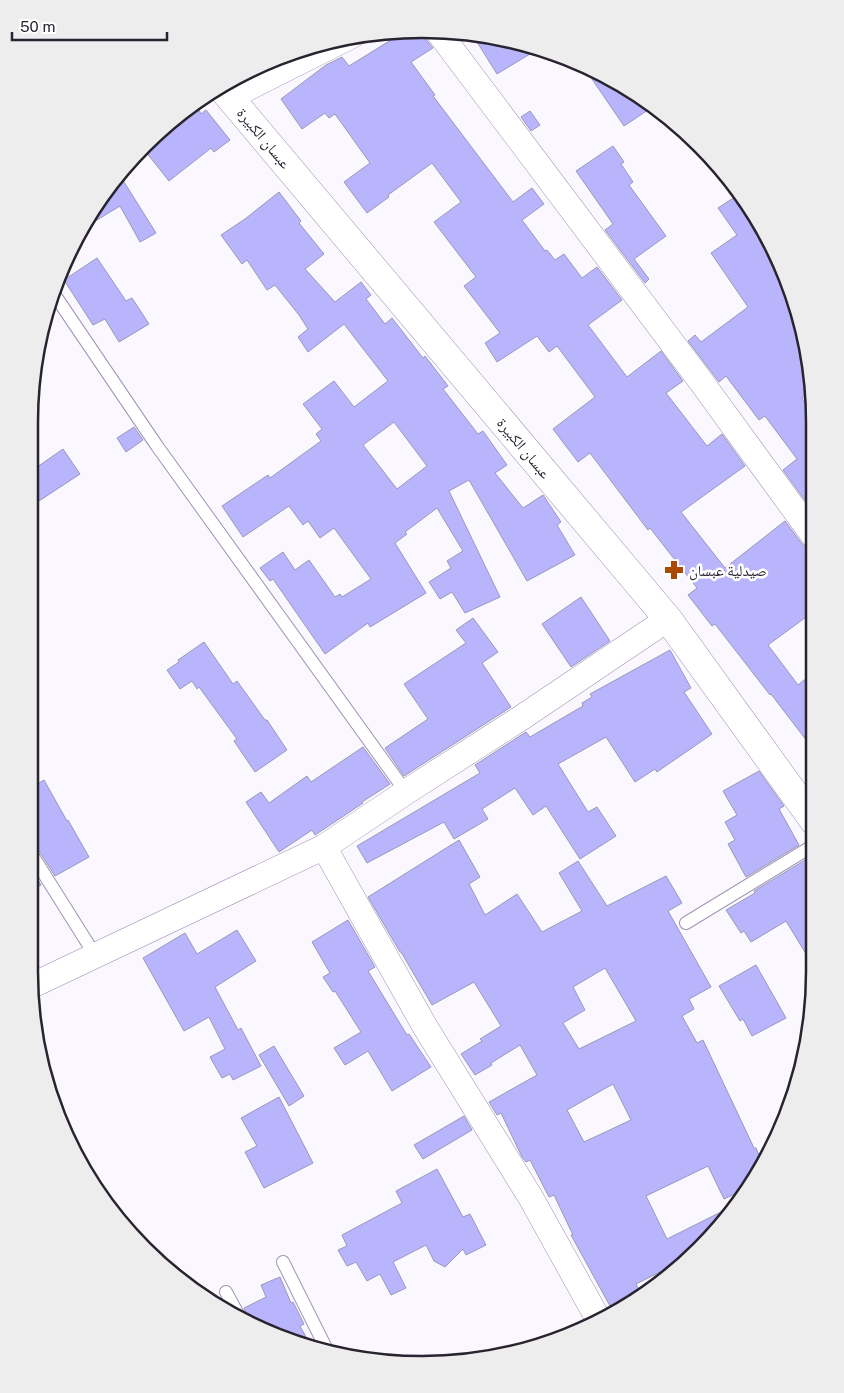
<svg xmlns="http://www.w3.org/2000/svg" width="844" height="1393" font-family="'Public Sans','Noto Naskh Arabic',sans-serif">
<style>
.building{fill:#b8b5fc;stroke:#9898ba;fill-rule:evenodd}
.lines{fill:none;stroke-linecap:round;stroke-linejoin:round}
.lane-casing{stroke:#a193b4;stroke-width:14}
.street-casing{stroke:#a193b4;stroke-width:26}
.secondary-casing{stroke:#a193b4;stroke-width:29}
.lane{stroke:#fff;stroke-width:12}
.street{stroke:#fff;stroke-width:25}
.secondary{stroke:#fff;stroke-width:28}
.labels{text-anchor:middle;dominant-baseline:central;stroke-width:5;stroke-linejoin:round;paint-order:stroke}
.street-label{font-size:15px;fill:#292330;stroke:#fff}
.poi-label{font-size:15px;fill:#292330;stroke:#fff;text-anchor:start}
.rim{fill:none;stroke:#292330;stroke-width:2.5}
</style>
<rect width="100%" height="100%" fill="#faf7ff"/>
<g class="building">
<path d="M423 29V32L425 38 433 48 411 62 435 95 433 96 513 202 532 188 544 204 522 220 545 251 547 250 555 260 564 254 582 278 597 267 622 300 588 325 627 377 661 351 683 381 666 393 707 446 722 434 745 466 681 512 725 568 785 521 802 544 807 548 813 549V612L768 645 798 685 813 673V749L771 694 770 695 715 624 712 626 688 595 697 588 650 528 648 530 590 453 578 462 553 429 595 397 557 346 549 352 537 336 497 362 485 343 500 333 464 286 476 277 434 222 461 202 432 163 388 195 389 197 367 213 344 182 370 163 335 114 329 118 325 113 302 129 281 99 326 65 342 57 349 66 407 30Z"/>
<path d="M472 34 499 36 524 44 530 54 497 74Z"/>
<path d="M581 63 641 95 654 106 624 126Z"/>
<path d="M195 102 201 114 206 110 230 140 214 152 211 148 169 181 142 147Z"/>
<path d="M530 111 540 125 531 131 521 117Z"/>
<path d="M613 146 624 162 621 164 633 182 629 185 666 236 634 259 649 279 645 283 605 230 613 224 576 171Z"/>
<path d="M119 174 156 233 140 242 120 206 82 229 95 203Z"/>
<path d="M279 192 301 221 299 223 324 254 305 269 335 302 361 282 371 295 366 299 385 324 392 318 423 358 425 356 448 386 443 389 478 434 483 431 507 465 495 473 523 508 543 495 561 522 557 525 575 555 527 581 469 480 449 491 500 597 465 613 452 592 440 599 429 582 451 568 447 561 463 551 437 508 405 532 407 534 395 543 426 593 370 627 368 623 325 654 273 579 270 581 260 568 283 552 295 570 309 560 335 597 340 594 342 597 371 579 334 528 320 538 308 521 303 525 289 506 243 537 222 506 268 475 270 478 321 441 316 434 322 429 303 404 334 381 354 407 388 381 344 324 308 352 298 337 308 329 299 315 275 285 267 290 247 260 242 264 221 235 245 219ZM394 422 427 466 397 489 363 445Z"/>
<path d="M738 195 762 230 764 229 794 295 812 371V391L802 398 812 412V510L783 470 797 459 765 416 759 420 726 376 719 382 688 341 695 335 701 342 748 307 711 253 737 235 718 208Z"/>
<path d="M97 258 126 301 132 298 149 324 119 342 105 319 93 325 64 280Z"/>
<path d="M134 427 143 440 126 452 117 438Z"/>
<path d="M63 449 80 474 39 501 29 487 30 472Z"/>
<path d="M581 597 610 641 571 667 542 624Z"/>
<path d="M473 618 498 652 482 663 511 707 404 776 385 748 428 719 404 684 466 643 456 630Z"/>
<path d="M204 642 233 684 237 681 265 720H267L287 750 255 772 234 741 237 739 199 687 197 689 192 681 180 689 167 670 179 662 178 660Z"/>
<path d="M670 650 691 688 684 692 712 734 657 772 655 769 635 782 606 737 558 764 588 812 597 807 616 836 580 859 546 806 533 815 515 788 482 809 488 819 454 839 444 822 367 863 357 846 480 773 475 765 526 732 530 737 583 706 582 703 592 697 590 694Z"/>
<path d="M363 747 390 784 362 802 363 803 315 835 312 830 279 852 246 802 261 792 269 803 307 776 311 782Z"/>
<path d="M759 771 784 806 779 809 799 845 746 877 728 844 735 840 725 822 737 815 723 791Z"/>
<path d="M44 780 67 821 68 820 89 857 55 876 36 846 33 843 29 842V789Z"/>
<path d="M459 840 480 877 469 884 485 915 517 894 542 932 582 911 559 873 578 861 607 906 666 876 682 903 668 911 711 987 689 999 694 1009 682 1016 697 1043 703 1040 754 1148H756L762 1162 750 1187 724 1199 708 1166 646 1196 667 1239 729 1208 730 1210 682 1261 636 1284 639 1290 610 1306 571 1235H573L554 1195 549 1197 530 1160 526 1162 522 1157 501 1113 497 1115 489 1102 537 1075 520 1045 491 1063 492 1065 475 1075 461 1054 482 1041 480 1039 501 1026 474 982 432 1005 401 952H400L368 897ZM605 968 636 1021 579 1049 563 1023 585 1010 573 987ZM613 1084 631 1120 584 1142 567 1110Z"/>
<path d="M814 857V967L786 921 751 942 744 931 741 933 726 910 755 893 754 891 807 859 808 861Z"/>
<path d="M29 865 41 885 29 892Z"/>
<path d="M348 920 375 967 368 971 407 1035 409 1034 431 1067 392 1091 368 1051 345 1065 334 1048 361 1032 335 991 333 992 323 977 330 973 312 942Z"/>
<path d="M237 930 256 961 215 987 238 1030 241 1028 261 1066 233 1080 230 1074 222 1078 210 1057 225 1049 209 1017 184 1031 143 958 185 933 197 954Z"/>
<path d="M756 965 786 1018 752 1036 743 1019 740 1021 719 986Z"/>
<path d="M274 1046 304 1096 289 1106 259 1055Z"/>
<path d="M279 1097 313 1163 264 1188 245 1152 257 1146 241 1118Z"/>
<path d="M464 1116 472 1130 423 1159 414 1145Z"/>
<path d="M437 1169 463 1217 470 1214 486 1245 466 1255 463 1249 445 1267 434 1261 426 1245 393 1262 406 1288 391 1295 380 1274 367 1281 356 1262 347 1266 338 1250 347 1246 342 1235 402 1203 396 1191Z"/>
<path d="M280 1277 291 1303 293 1302 304 1324 300 1326 311 1346 296 1343 246 1319 247 1316 244 1308 266 1297 261 1285Z"/>
</g>
<g class="lines">
<g class="lane-casing">
<g id="lane">
<path d="M52 291 157 446 406 792"/>
<path d="M29 850 95 955"/>
<path d="M686 923 814 845"/>
<path d="M283 1262 326 1348"/>
<path d="M226 1292 239 1316"/>
</g>
</g>
<g class="street-casing">
<g id="street">
<path d="M437 30 697 376 813 535"/>
<path d="M230 97 353 35"/>
<path d="M324 847 424 1025 531 1198 597 1317"/>
<path d="M31 986 324 847 406 792 521 718 668 619"/>
</g>
</g>
<g class="secondary-casing">
<path id="secondary" d="M220 86 668 619 814 821"/>
</g>
<use href="#lane" class="lane"/>
<use href="#street" class="street"/>
<use href="#secondary" class="secondary"/>
</g>
<defs>
<g id="pharmacy-bare" transform="scale(1.5)"><path d="M-2-6h4v4h4v4h-4v4h-4v-4h-4v-4h4Z" fill="#aa4902" stroke="#fff" stroke-width="2.5" paint-order="stroke"/></g>
</defs>
<g fill-rule="evenodd">
<use href="#pharmacy-bare" x="674" y="570"/>
</g>
<g class="labels">
<g class="street-label">
<text transform="translate(264 138) rotate(50)">عبسان الكبيرة</text>
<text transform="translate(524 448) rotate(50)">عبسان الكبيرة</text>
</g>
<g class="poi-label">
<text x="689" y="570">صيدلية عبسان</text>
</g>
</g>
<path d="M0 0H844V1393H0ZM422 38H422A384 384 0 0 1 806 422V972A384 384 0 0 1 422 1356H422A384 384 0 0 1 38 972V422A384 384 0 0 1 422 38Z" fill="#eeedee" fill-rule="evenodd"/>
<path class="rim" d="M422 38H422A384 384 0 0 1 806 422V972A384 384 0 0 1 422 1356H422A384 384 0 0 1 38 972V422A384 384 0 0 1 422 38Z"/>
<path d="M12 32v8h155v-8" fill="none" stroke="#292330" stroke-width="2.5"/>
<text x="20" y="32" font-size="15" fill="#292330" stroke="#ffffff" stroke-width="4" paint-order="stroke">50 m</text>
</svg>
